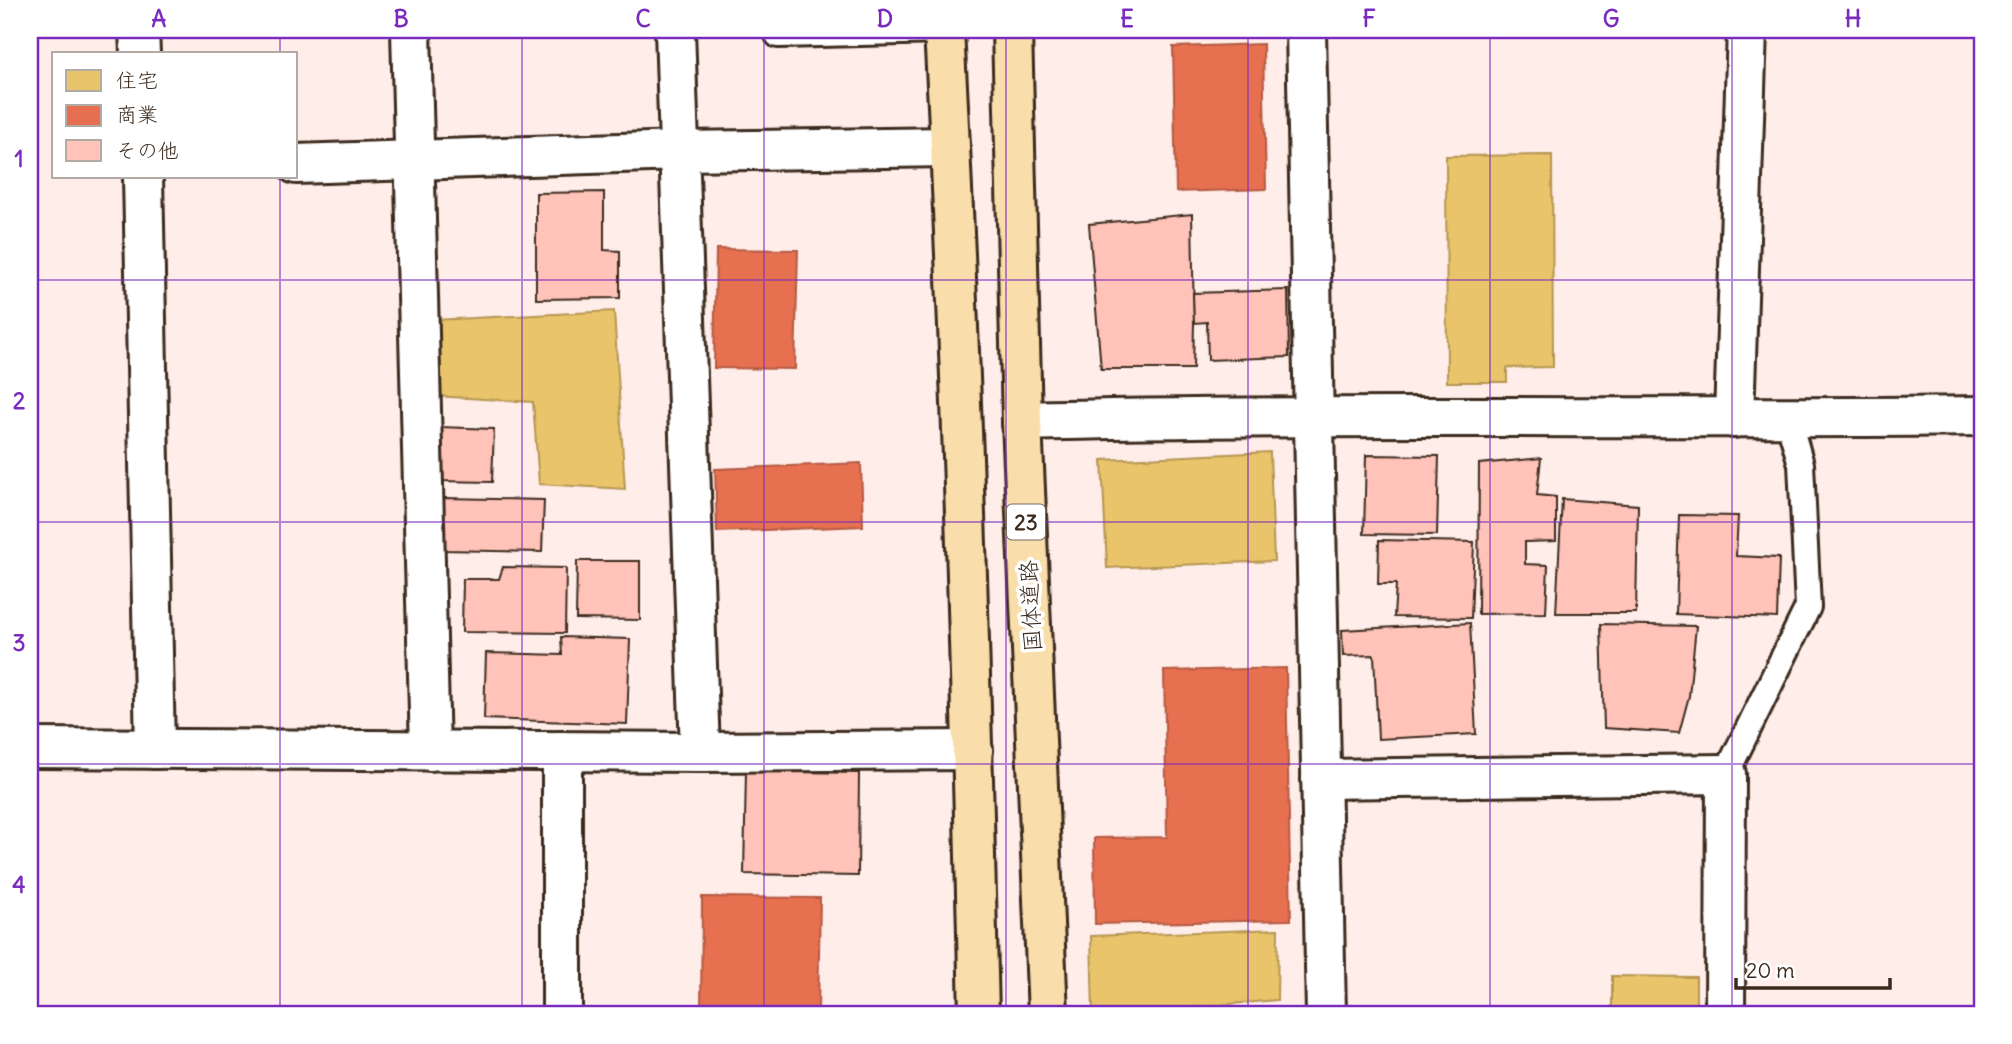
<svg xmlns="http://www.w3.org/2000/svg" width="2012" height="1044" font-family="Delius,'Klee One',sans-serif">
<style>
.homes{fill:#e9c46a;stroke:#b59653;stroke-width:2}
.shops{fill:#e76f51;stroke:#b35a42;stroke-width:2}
.building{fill:#ffc3b9;stroke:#3b2a1e;stroke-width:2}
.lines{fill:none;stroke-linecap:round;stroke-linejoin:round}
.service-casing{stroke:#3b2a1e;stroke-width:30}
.minor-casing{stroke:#3b2a1e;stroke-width:44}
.primary-casing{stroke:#3b2a1e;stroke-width:44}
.service{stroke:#fff;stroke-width:24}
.minor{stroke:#fff;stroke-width:38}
.primary{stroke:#f9ddab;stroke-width:38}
.grid{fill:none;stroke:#7b2cbf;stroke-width:2;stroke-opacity:0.55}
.labels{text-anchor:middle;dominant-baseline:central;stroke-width:7;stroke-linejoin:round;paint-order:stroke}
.shield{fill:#fff;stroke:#766a62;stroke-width:2}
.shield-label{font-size:21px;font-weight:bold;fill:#3b2a1e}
.street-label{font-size:23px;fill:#3b2a1e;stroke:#fff}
.neatline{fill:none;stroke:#7b2cbf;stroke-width:2.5}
.grid-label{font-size:23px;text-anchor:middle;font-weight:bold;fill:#7b2cbf}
</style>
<rect width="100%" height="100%" fill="#ffedea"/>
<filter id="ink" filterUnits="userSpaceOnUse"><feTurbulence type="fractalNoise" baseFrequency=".0143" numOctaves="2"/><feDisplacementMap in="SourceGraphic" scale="14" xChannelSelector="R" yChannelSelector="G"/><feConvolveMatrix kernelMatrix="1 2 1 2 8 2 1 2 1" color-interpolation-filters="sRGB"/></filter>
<g filter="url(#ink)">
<g class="homes">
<path d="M1552 155 1553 367 1507 368V382H1447L1446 156Z"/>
<path d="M614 311 625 489 539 484 533 402 434 396V320Z"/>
<path d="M1270 452 1274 561 1107 568 1102 460Z"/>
<path d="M1278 929 1277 1000 1113 1014H1093L1091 936Z"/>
<path d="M1612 976 1696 977V1014H1612Z"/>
</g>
<g class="shops">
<path d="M1263 44 1266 189 1176 192 1173 47Z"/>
<path d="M716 249 798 250 795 369 714 368Z"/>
<path d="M861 463 863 526 717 532 715 469Z"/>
<path d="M1286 668 1291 920 1095 924 1094 838 1167 837 1164 671Z"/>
<path d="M702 897 820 898 818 1014H701Z"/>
</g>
<g class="building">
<path d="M604 192V250L620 251V298L536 299V193Z"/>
<path d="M1192 214 1194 323 1193 369H1101L1089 224Z"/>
<path d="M1288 290 1289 357 1208 360 1207 322 1194 323 1193 293Z"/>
<path d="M440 427 494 429 492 482 438 481Z"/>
<path d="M1366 455 1439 456 1437 535 1364 534Z"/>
<path d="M1541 458 1537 495 1556 497V541L1525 542V564L1548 565 1546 613 1478 614 1479 464Z"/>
<path d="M444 498 544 500 542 552 443 550Z"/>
<path d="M1562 499 1638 505 1636 613H1556Z"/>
<path d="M1679 515 1738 516 1736 556 1779 558 1777 618 1676 614Z"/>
<path d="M1379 540 1474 542 1471 618 1394 617 1396 584H1378Z"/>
<path d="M577 561H640V620L576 619Z"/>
<path d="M503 567 566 568 565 633 462 632 463 579H499Z"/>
<path d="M1470 623 1476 734 1378 739 1374 655 1343 656 1342 630Z"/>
<path d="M1601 624 1696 626 1689 696 1679 733 1604 728Z"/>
<path d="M561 637 630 639 627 724 484 719 486 653 562 655Z"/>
<path d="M746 771 859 773 858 876 744 874Z"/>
<path d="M1267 1010V1014H1163Z"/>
</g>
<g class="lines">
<g class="service-casing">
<g id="service">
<path d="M778 30V35L944 31"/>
<path d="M1726 774 1808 607 1801 464 1788 419"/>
</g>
</g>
<g class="minor-casing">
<g id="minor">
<path d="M139 30 140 54"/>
<path d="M411 30 430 751"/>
<path d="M675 30 700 752"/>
<path d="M1306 30 1326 1014"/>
<path d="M296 164 680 151 950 147"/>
<path d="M143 177 155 749"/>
<path d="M1734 418 1747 30"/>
<path d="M1022 421C1342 413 1662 420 1982 416"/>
<path d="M30 748 700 752 973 750"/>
<path d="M1321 779 1726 774 1725 1014"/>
<path d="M562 1014V751"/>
</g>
</g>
<g class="primary-casing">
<g id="primary">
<path d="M944 30C962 358 971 686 979 1014"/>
<path d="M1012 30 1022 421 1048 1014"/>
</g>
</g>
<use href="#service" class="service"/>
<use href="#minor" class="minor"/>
<use href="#primary" class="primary"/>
</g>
</g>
<path class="grid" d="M280 30V54M522 30V1014M764 30V1014M1006 30V1014M1248 30V1014M1490 30V1014M1732 30V1014M280 177V1014M30 280H1982M30 522H1982M30 764H1982"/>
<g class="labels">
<rect class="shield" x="1007" y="504.5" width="38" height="35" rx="5"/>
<g class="shield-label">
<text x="1026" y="522">23</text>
</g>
<g class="street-label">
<text transform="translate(1030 606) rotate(-93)">国体道路</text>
</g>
</g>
<rect width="2012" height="1044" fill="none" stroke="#fff" stroke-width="77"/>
<rect x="52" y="52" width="245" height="126" fill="#ffffff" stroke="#b1aaa5" stroke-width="2"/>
<rect x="66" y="70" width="35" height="21" fill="#e9c46a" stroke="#b1aaa5" stroke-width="2"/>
<text x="116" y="88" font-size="21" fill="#3b2a1e">住宅</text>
<rect x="66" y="105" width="35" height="21" fill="#e76f51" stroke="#b1aaa5" stroke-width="2"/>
<text x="116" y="122" font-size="21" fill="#3b2a1e">商業</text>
<rect x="66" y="140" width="35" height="21" fill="#ffc3b9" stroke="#b1aaa5" stroke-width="2"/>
<text x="116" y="158" font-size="21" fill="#3b2a1e">その他</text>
<path d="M1736 978v10h154v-10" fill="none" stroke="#3b2a1e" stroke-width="3.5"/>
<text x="1746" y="978" font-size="21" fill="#3b2a1e" stroke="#ffffff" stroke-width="5" paint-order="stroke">20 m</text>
<rect x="38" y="38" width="1936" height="968" class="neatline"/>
<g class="grid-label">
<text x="159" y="27">A</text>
<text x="401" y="27">B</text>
<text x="643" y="27">C</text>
<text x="885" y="27">D</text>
<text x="1127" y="27">E</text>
<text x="1369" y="27">F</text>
<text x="1611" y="27">G</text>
<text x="1853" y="27">H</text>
<text x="19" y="167">1</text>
<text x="19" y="409">2</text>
<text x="19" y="651">3</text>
<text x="19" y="893">4</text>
</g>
</svg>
